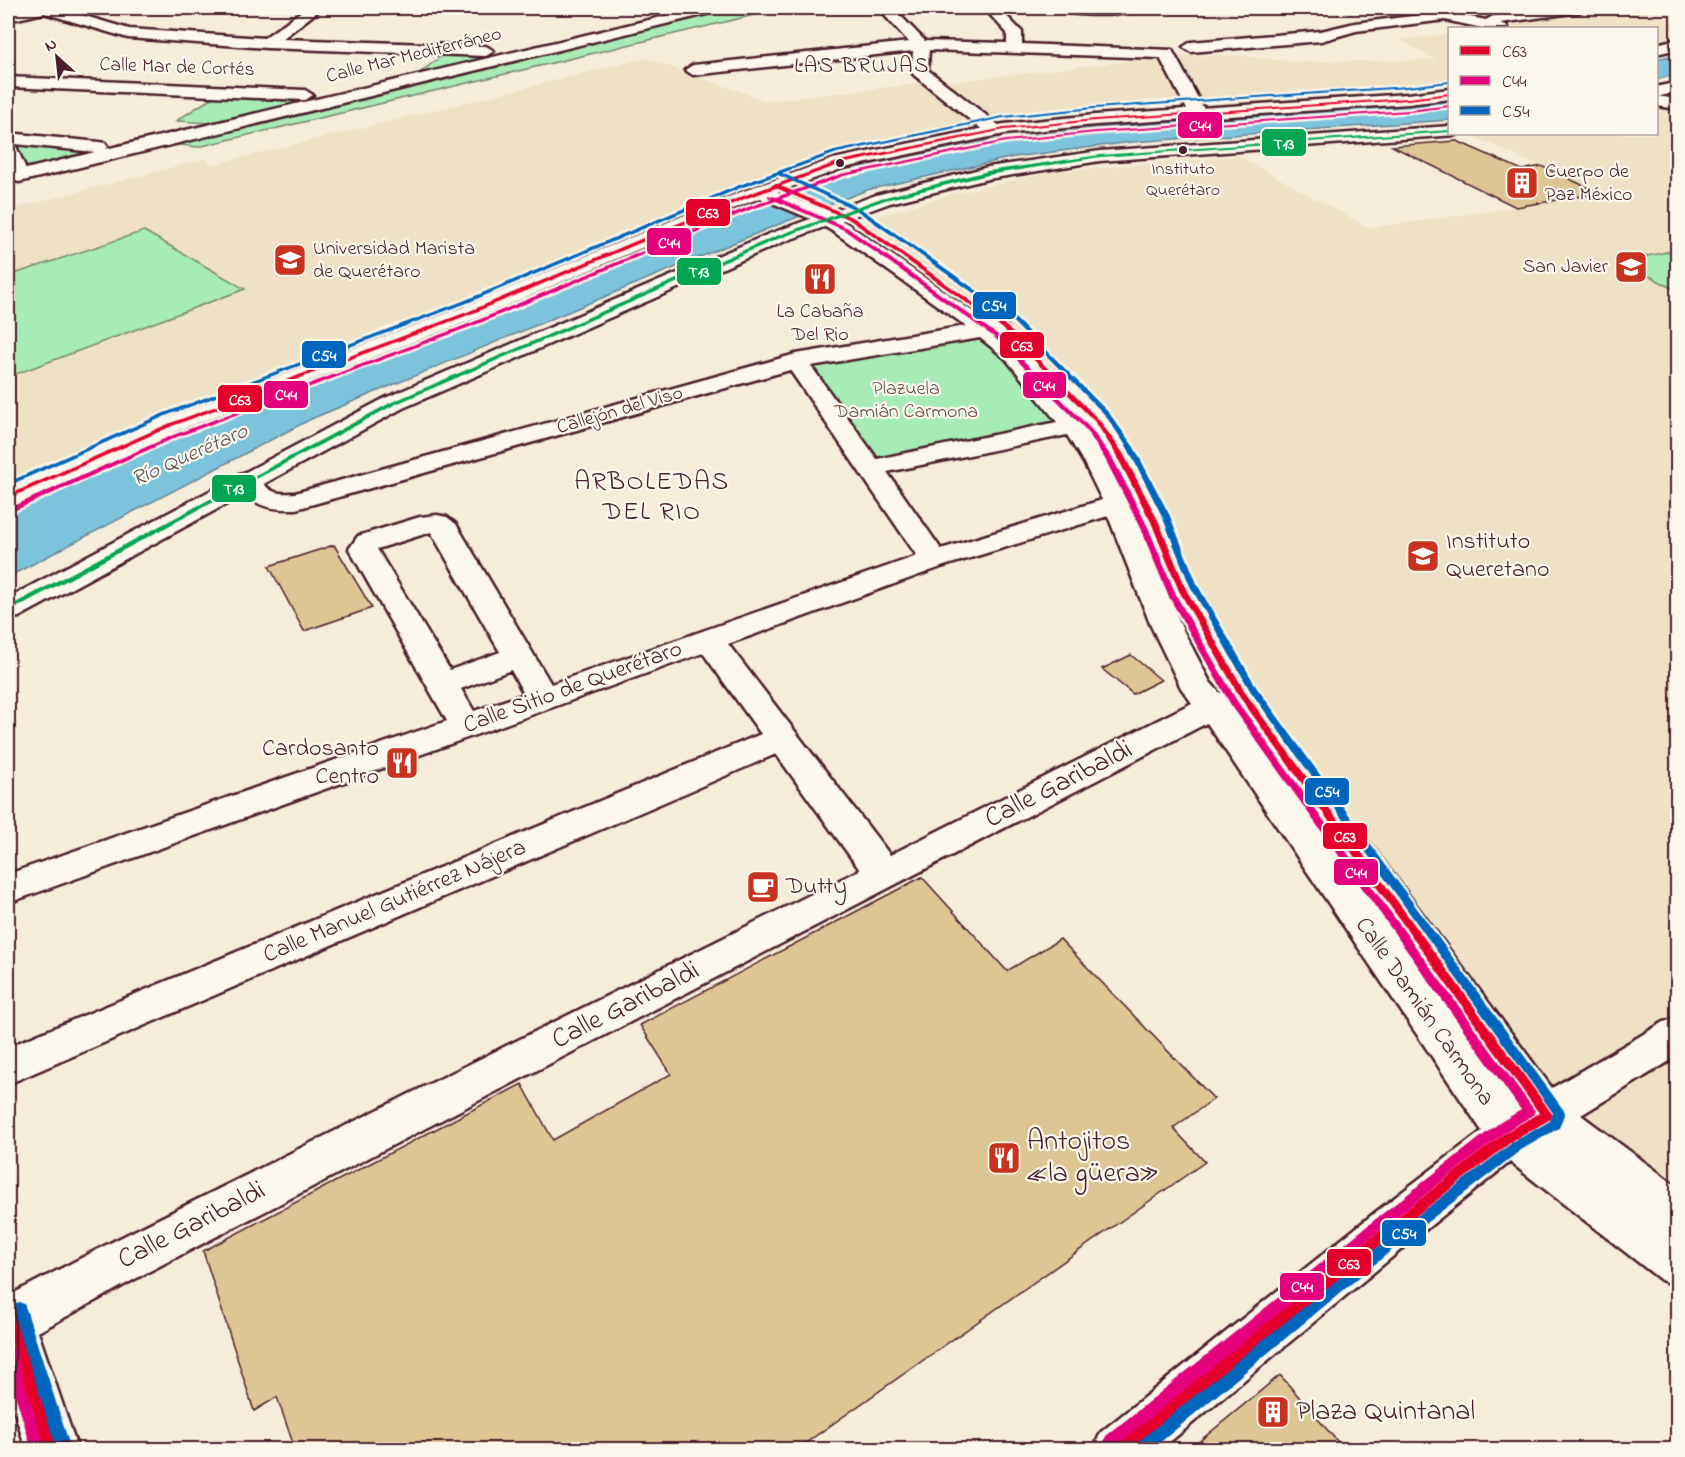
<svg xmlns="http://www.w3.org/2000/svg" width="1685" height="1457" font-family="'Indie Flower',sans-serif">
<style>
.built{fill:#eee1c5}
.green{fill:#a7ebb6;stroke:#788570;stroke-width:1.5}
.water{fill:#7cc4dc;stroke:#688295;stroke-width:1.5}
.building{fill:#ddc594;stroke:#4a1f2b;stroke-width:1.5}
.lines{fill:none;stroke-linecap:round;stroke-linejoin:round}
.minor-casing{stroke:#4a1f2b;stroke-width:5}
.major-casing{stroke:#4a1f2b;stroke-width:5}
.minor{fill:#fbf7ec;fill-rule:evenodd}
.major{fill:#fbf7ec;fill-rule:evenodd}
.bus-1-casing{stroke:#fbf7ec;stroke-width:5}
.bus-2-casing{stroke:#fbf7ec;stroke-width:5}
.bus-3-casing{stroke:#fbf7ec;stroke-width:5}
.bus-4-casing{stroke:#fbf7ec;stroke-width:5}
.bus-1{fill:#e4002b;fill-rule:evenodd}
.bus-2{fill:#e5007d;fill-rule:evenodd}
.bus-3{fill:#0065bd;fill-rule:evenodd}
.bus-4{fill:#00a651;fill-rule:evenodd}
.bus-dot{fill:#4a1f2b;stroke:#fbf7ec;stroke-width:2}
.labels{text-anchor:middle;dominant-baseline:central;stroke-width:4.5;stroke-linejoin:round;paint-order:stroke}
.far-bus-label{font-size:18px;fill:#4a1f2b;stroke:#fbf7ec}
.far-street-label{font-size:20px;fill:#4a1f2b;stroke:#fbf7ec}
.far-poi-label{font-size:20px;fill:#4a1f2b;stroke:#fbf7ec;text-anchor:start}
.far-park-label{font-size:20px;fill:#61524e;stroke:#fbf7ec}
.far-neighbourhood-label{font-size:22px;letter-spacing:1.5px;fill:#4a1f2b;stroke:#fbf7ec}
.far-water-label{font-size:22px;font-style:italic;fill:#595160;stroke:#fbf7ec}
.poi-label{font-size:24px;fill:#4a1f2b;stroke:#fbf7ec;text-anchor:start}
.street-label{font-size:24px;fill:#4a1f2b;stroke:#fbf7ec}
.neighbourhood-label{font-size:26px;letter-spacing:1.5px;fill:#4a1f2b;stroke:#fbf7ec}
.near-street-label{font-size:28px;fill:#4a1f2b;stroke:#fbf7ec}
.near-poi-label{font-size:28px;fill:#4a1f2b;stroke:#fbf7ec;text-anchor:start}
.line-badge{stroke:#fbf7ec;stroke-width:2}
.badge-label{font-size:16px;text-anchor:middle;font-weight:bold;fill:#fff}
</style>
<rect width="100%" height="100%" fill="#f5edda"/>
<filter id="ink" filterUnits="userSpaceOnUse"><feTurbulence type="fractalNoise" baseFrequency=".0167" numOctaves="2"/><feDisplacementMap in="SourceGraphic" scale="12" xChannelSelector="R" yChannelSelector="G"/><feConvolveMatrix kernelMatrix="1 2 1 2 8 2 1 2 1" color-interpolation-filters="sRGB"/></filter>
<g filter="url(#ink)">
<g class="built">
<path d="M1617 8H1634L1677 22V38L1657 42 1656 28H1486Z"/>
<path d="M1449 34V84L1406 93 999 122 948 82 1171 56 1234 55 1295 62 1436 60 1400 40Z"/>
<path d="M646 58 766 101 926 83 978 126 876 147 789 171 709 202 452 310 198 401 8 485V210L205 159 212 165Z"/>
<path d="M1657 101 1677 104V1215L1547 1115 1244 697 1098 422 1004 327 856 223 952 194 1052 172 1238 156 1369 228 1491 211 1599 193 1475 137 1503 134H1656Z"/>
</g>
<g class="green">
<path d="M715 8H784L198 147 154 142 228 124 176 121 218 94 330 100Z"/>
<path d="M443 55 499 57 410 80Z"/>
<path d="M8 138 123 150 22 175Z"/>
<path d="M144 231 245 289 8 377V276Z"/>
<path d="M1677 250V291L1622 261Z"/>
<path d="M980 337 1003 356 1058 422 877 459 810 365Z"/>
</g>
<g class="water">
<path d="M1677 54V74L1657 80V59Z"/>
<path d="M1449 101V120L1132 142 1014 157 867 190 772 227 311 419 8 577V514L149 450 312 385 471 327 734 211 825 177 875 164 992 140 1095 128Z"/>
</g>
<g class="building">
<path d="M1457 141 1522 170 1541 166 1600 193 1516 207 1392 146Z"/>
<path d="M334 545 372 608 304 631 269 566Z"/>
<path d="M1131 655 1161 680 1133 694 1102 669Z"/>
<path d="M922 877 1007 971 1060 939 1214 1099 1173 1128 1205 1162 797 1449H295L277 1397 254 1411 203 1251 522 1084 553 1140 671 1074 640 1025Z"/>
<path d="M1280 1375 1344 1449H1190Z"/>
</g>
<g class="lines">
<g class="minor-casing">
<g id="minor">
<path d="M30 8H58L129 29 264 38 306 8H322L282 39 486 46 494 51 486 56 267 48 128 38 44 13 8 21V13Z"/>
<path d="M699 8H722L715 12 19 182 12 180 8 170V133L99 142 105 143 108 147 106 149ZM15 144 95 152 26 169Z"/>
<path d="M878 8H893L925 41 1007 43V33L984 8H999L1022 32V44L1172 50 1206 113 1203 117H1191L1160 58 929 50 928 70 1001 127 1004 131 1001 135H989L914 75 912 72 913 51 693 75 685 70 693 65 909 42Z"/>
<path d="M1057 8H1142C1134 17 1065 17 1057 8Z"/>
<path d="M1551 8H1586L1579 12 1500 23 1506 25 1508 28H1482L1445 20 1356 31 1321 41 1191 52 1183 47 1191 42 1321 31 1355 23 1445 12 1486 20 1493 16Z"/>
<path d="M8 77 305 90 313 95 305 100 8 87Z"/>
<path d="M1656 96 1678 99V109L1656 106Z"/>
<path d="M760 185 825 211 848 224 989 323H1005L1008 328 1003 333 1021 348 1055 388 1058 384 1067 382 1076 384 1107 417 1132 453 1169 522 1198 591 1256 690 1552 1088 1664 1022 1678 1017V1056L1581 1115 1678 1187V1287L1661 1280 1510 1162 1409 1243 1160 1450H1093L1101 1432 1377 1211 1482 1131 1207 723 146 1273 38 1332 78 1450H26L8 1389V1289L16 1292 114 1241 860 870 776 754 8 1084V1047L761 734 703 653 8 903V874L447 721 349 549 358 536 420 517 437 515 447 517 456 524 551 684 917 556 790 370 296 509C266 510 251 505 235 480L239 474C263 468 257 485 275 492 281 494 289 493 295 493L796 354 966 326 834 232 811 219 753 195 750 191 753 187ZM980 338 1005 358 1057 422 877 459 811 366ZM1083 420C1102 441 1114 468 1126 493ZM1067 435 1084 463 1102 500 941 549 887 472ZM1132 508 1141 522 1168 591 1225 692 1220 693 1210 682 1181 626ZM1108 516 1151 626 1181 688 1192 703 890 855 728 644 944 566ZM431 532 500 652 450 670 377 549ZM511 670 524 694 474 711 461 689ZM1237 710 1517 1108 1234 711Z"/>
</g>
</g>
<g class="major-casing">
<g id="major">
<path d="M1678 39V49L1656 54V44Z"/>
<path d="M1678 82V92L1656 97V87Z"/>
<path d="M1450 89V99L1408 104 1095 125 1004 134 844 168 752 201 477 318 179 430 18 503 8 505V487L161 420 461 308 738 193 833 159 1004 124 1095 115 1408 94Z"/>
<path d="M1450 126V134L1456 135 1100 161 988 179 890 203 783 242 403 408 19 617 8 619V598L385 398 769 234 876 195 988 167 1100 151Z"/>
</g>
</g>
<use href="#minor" class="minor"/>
<use href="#major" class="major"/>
<g class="bus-1-casing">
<g id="bus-1">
<path d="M1450 93V95L1408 100 1095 121 1004 130 841 164 781 186 854 218 1006 326 1100 421 1123 453 1159 522 1187 591 1247 695 1553 1115 1551 1119 1514 1140 1397 1231 1132 1450H1113L1115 1445 1389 1223 1506 1132 1539 1113 1241 699 1179 591 1151 522 1115 453 1096 423 1002 328 850 220 776 188 747 198 471 314 172 426 8 499V495L168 424 467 312 743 196 773 185V184H777L840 161 1004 128 1095 119 1408 98Z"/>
<path d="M8 1306 13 1308 15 1313 59 1450H45L8 1332Z"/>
</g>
</g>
<g class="bus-2-casing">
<g id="bus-2">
<path d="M1450 105V107L1409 112 1096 133 1006 142 844 176 781 199 848 228 998 335 1091 429 1113 459 1148 527 1177 597 1237 701 1535 1111 1533 1115 1507 1131 1390 1222 1116 1446 1111 1448 1106 1446 1104 1441 1106 1436 1382 1214 1499 1123 1521 1110 1231 705 1169 597 1140 527 1105 459 1087 431 994 337 844 230 776 201 752 209 475 325 177 437 16 510H13L9 508 173 435 471 323 748 207 772 199 768 197V195L776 197 841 174 1006 140 1096 131 1409 110Z"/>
<path d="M8 1344 13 1346 15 1351 46 1450H32L8 1371Z"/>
</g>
</g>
<g class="bus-3-casing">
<g id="bus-3">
<path d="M1450 81 1449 83 1407 88 1094 109 1003 118 837 153 782 173 860 208 1013 316 1109 413 1134 447 1170 516 1198 586 1257 688 1565 1112 1559 1128 1521 1150 1404 1240 1151 1450H1132L1134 1445 1396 1232 1513 1142 1550 1121 1553 1113 1251 692 1190 586 1162 516 1127 447 1105 415 1009 318 856 210 778 175 743 187 467 303 168 415 8 486V482L164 413 463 301 739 185 834 151 1003 116 1094 107 1407 86Z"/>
<path d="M19 1302 24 1304 26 1309 70 1446 69 1450H57L56 1446 12 1309 14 1304Z"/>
</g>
</g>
<g class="bus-4-casing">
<path id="bus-4" d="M1450 130V132L1100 157 988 175 885 200 778 239 396 404 8 612V607L392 402 774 237 881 198 988 171 1100 155Z"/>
</g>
<use href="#bus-1" class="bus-1"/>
<use href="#bus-2" class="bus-2"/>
<use href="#bus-3" class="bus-3"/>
<use href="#bus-4" class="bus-4"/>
</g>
</g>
<defs>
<g id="building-square" transform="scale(1.725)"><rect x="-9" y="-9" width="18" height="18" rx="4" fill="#c8321e" stroke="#fbf7ec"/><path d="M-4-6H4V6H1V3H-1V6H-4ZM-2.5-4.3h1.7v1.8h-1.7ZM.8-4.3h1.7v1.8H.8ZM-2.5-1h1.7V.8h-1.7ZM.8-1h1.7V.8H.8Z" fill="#fff"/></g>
<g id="university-square" transform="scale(1.725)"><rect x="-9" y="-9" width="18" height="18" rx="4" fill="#c8321e" stroke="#fbf7ec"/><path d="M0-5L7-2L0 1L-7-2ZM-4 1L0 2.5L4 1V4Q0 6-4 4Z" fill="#fff"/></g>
<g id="school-square" transform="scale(1.725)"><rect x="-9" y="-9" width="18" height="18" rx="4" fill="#c8321e" stroke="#fbf7ec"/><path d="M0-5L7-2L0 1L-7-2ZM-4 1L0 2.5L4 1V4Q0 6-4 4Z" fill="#fff"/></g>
<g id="restaurant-square" transform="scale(1.725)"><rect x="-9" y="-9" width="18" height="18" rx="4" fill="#c8321e" stroke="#fbf7ec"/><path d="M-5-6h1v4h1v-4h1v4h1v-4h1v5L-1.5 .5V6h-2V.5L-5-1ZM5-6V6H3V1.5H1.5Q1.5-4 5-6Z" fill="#fff"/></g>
<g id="cafe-square" transform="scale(1.725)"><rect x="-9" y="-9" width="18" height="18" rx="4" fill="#c8321e" stroke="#fbf7ec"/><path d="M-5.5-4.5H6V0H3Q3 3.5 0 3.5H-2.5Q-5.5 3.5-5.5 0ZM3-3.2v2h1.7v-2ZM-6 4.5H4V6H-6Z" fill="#fff"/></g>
</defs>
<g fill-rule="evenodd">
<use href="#building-square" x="1522" y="183"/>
<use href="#university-square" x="290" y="260"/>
<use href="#school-square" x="1631" y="267"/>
<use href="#restaurant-square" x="820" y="279"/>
<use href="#school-square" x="1423" y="556"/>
<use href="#restaurant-square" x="402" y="763"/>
<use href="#cafe-square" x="763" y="887"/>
<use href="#restaurant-square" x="1004" y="1158"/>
<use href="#building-square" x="1273" y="1412"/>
</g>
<g class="bus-dot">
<circle cx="1183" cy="150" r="5"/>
<circle cx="840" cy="163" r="5"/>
</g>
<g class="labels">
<g class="far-bus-label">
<text x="1183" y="170">Instituto<tspan x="1183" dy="21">Querétaro</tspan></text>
</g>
<g class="far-street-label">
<text transform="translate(414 56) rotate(-14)">Calle Mar Mediterráneo</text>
<text transform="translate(177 68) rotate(2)">Calle Mar de Cortés</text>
<text transform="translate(620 411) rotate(-16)">Callejón del Viso</text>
</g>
<g class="far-poi-label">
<text x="1545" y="172">Cuerpo de<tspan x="1545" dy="23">Paz México</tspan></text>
<text x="313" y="249">Universidad Marista<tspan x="313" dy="23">de Querétaro</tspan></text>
<text x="1608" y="267" text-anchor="end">San Javier</text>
<text x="820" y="312" text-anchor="middle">La Cabaña<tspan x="820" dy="23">Del Rio</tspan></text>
</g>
<g class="far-park-label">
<text x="906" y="389">Plazuela<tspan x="906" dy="23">Damián Carmona</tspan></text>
</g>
<g class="far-neighbourhood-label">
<text x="862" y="67">LAS BRUJAS</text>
</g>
<g class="far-water-label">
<text transform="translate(190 456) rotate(-24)">Río Querétaro</text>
</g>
<g class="poi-label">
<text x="1446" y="542">Instituto<tspan x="1446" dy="28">Queretano</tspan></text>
<text x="379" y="749" text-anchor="end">Cardosanto<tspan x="379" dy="28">Centro</tspan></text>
<text x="786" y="887">Dutty</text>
</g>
<g class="street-label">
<text transform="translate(573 688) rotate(-20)">Calle Sitio de Querétaro</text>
<text transform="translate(395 902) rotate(-23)">Calle Manuel Gutiérrez Nájera</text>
<text transform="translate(1424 1012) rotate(55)">Calle Damián Carmona</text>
</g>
<g class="neighbourhood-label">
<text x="652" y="483">ARBOLEDAS<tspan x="652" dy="30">DEL RIO</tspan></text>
</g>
<g class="near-street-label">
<text transform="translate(1059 785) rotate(-27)">Calle Garibaldi</text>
<text transform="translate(626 1006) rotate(-27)">Calle Garibaldi</text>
<text transform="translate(192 1226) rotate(-27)">Calle Garibaldi</text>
</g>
<g class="near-poi-label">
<text x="1027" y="1142">Antojitos<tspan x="1027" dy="32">«la güera»</tspan></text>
<text x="1296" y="1412">Plaza Quintanal</text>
</g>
</g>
<g class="line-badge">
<rect x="1177" y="111" width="46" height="28" rx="6" fill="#e5007d"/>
<rect x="1261" y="128" width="46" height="29" rx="6" fill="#00a651"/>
<rect x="685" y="198" width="46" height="29" rx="6" fill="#e4002b"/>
<rect x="646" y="227" width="46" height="29" rx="6" fill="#e5007d"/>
<rect x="676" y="257" width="46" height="29" rx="6" fill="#00a651"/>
<rect x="972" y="291" width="45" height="29" rx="6" fill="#0065bd"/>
<rect x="999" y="331" width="46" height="28" rx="6" fill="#e4002b"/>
<rect x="301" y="340" width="46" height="29" rx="6" fill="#0065bd"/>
<rect x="1022" y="371" width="45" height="28" rx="6" fill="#e5007d"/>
<rect x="263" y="380" width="46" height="29" rx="6" fill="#e5007d"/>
<rect x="217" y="384" width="46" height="29" rx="6" fill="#e4002b"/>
<rect x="211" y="474" width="46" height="29" rx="6" fill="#00a651"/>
<rect x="1304" y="777" width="46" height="29" rx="6" fill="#0065bd"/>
<rect x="1322" y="822" width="46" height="28" rx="6" fill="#e4002b"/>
<rect x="1333" y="858" width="46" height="28" rx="6" fill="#e5007d"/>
<rect x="1381" y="1219" width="46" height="28" rx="6" fill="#0065bd"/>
<rect x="1326" y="1248" width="46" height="29" rx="6" fill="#e4002b"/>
<rect x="1279" y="1272" width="46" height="29" rx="6" fill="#e5007d"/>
</g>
<g class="badge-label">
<text x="1200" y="131">C44</text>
<text x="1284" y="149">T13</text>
<text x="708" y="218">C63</text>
<text x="669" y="248">C44</text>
<text x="699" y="277">T13</text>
<text x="994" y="311">C54</text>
<text x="1022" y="351">C63</text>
<text x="324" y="361">C54</text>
<text x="1044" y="391">C44</text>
<text x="286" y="400">C44</text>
<text x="240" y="405">C63</text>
<text x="234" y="494">T13</text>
<text x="1327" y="797">C54</text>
<text x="1345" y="842">C63</text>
<text x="1356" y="878">C44</text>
<text x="1404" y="1239">C54</text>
<text x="1349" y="1269">C63</text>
<text x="1302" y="1292">C44</text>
</g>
<rect width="1685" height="1457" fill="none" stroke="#fbf7ec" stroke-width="30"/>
<rect x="15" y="15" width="1655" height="1427" fill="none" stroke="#4a1f2b" stroke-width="2" filter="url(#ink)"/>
<rect x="1448" y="27" width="210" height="108" fill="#fbf7ec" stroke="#b4a19f" stroke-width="1.5"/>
<rect x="1460" y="46" width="30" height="9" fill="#e4002b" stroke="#b4a19f" stroke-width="1.5"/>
<text x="1502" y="57" font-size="18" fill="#4a1f2b">C63</text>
<rect x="1460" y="76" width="30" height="9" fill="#e5007d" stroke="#b4a19f" stroke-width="1.5"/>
<text x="1502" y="87" font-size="18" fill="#4a1f2b">C44</text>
<rect x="1460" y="106" width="30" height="9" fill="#0065bd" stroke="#b4a19f" stroke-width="1.5"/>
<text x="1502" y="117" font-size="18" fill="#4a1f2b">C54</text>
<g transform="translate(57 57) rotate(333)" stroke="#fbf7ec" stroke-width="4.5" paint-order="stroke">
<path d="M0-4.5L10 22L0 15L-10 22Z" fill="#4a1f2b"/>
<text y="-9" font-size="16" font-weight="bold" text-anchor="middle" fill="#4a1f2b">N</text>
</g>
</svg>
